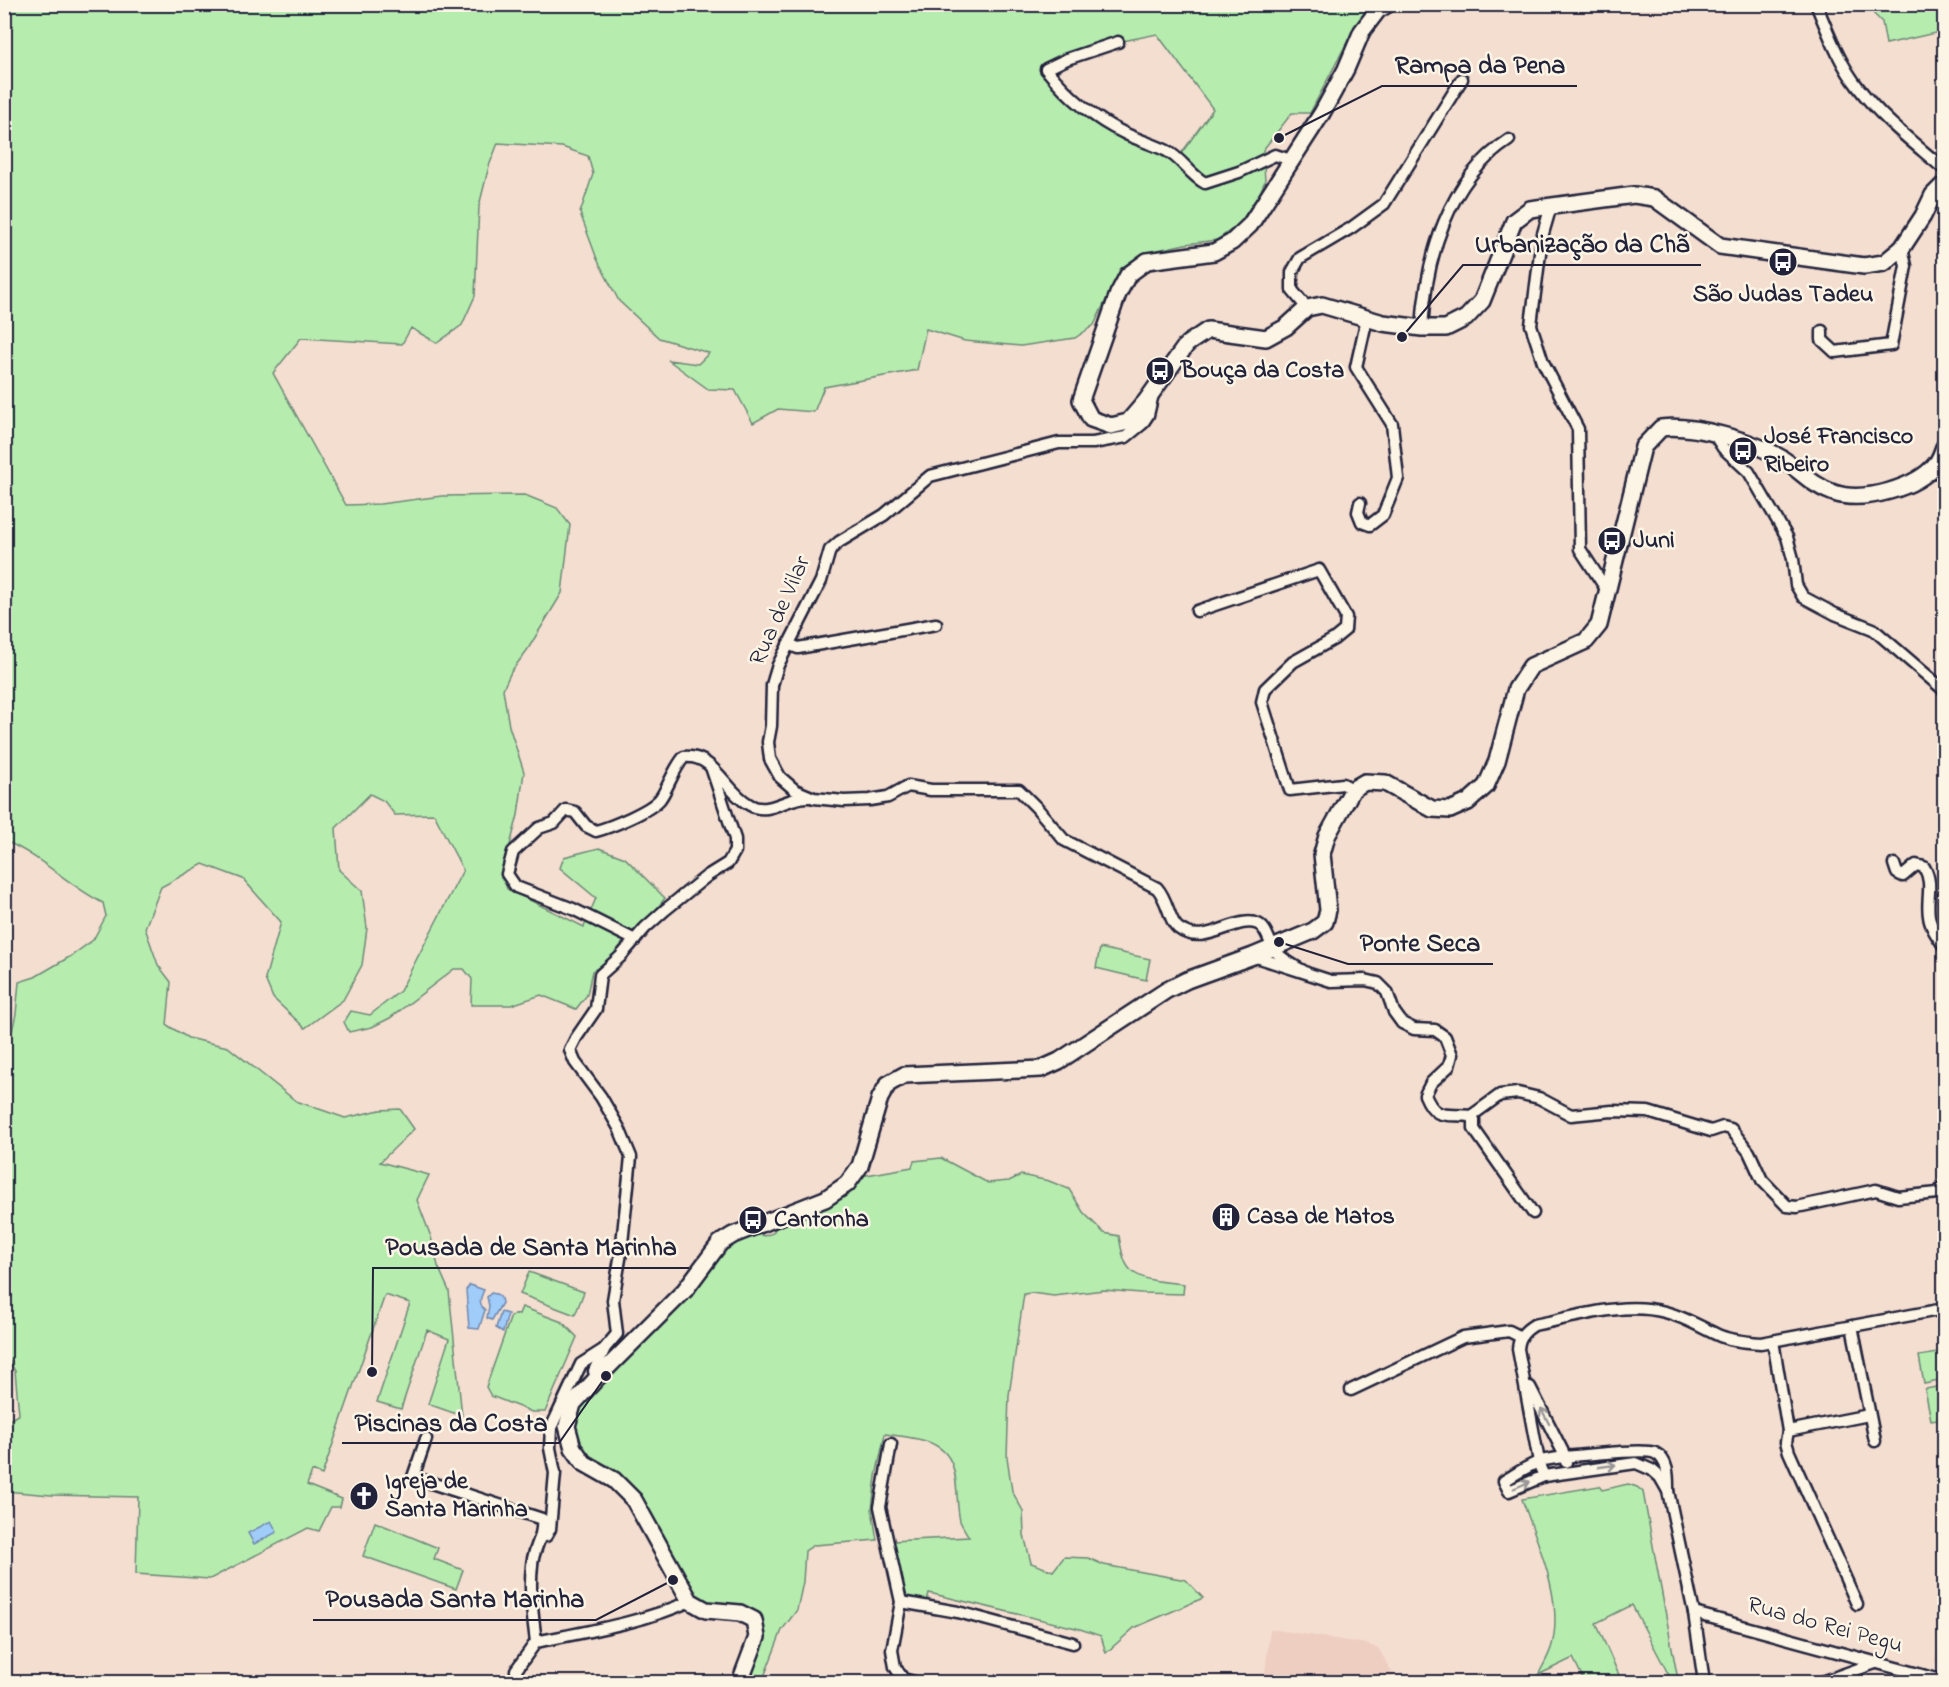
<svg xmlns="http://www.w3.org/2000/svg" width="1949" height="1687" font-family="'Indie Flower',sans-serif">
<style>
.built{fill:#eecec1}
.green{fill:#b6edaf;stroke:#6c8875;stroke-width:1.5;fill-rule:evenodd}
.water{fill:#a0ccfa;stroke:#6e88ae;stroke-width:1.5}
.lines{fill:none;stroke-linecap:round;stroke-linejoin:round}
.street-casing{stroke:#22223b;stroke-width:15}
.secondary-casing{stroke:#22223b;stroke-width:20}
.street{stroke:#fcf5e5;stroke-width:10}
.secondary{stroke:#fcf5e5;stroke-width:15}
.oneway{stroke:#9a9698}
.labels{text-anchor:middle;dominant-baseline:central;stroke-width:5;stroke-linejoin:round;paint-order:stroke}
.poi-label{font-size:24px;font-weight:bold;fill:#22223b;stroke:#fcf5e5;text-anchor:start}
.street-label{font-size:24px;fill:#22223b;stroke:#fcf5e5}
.leader{fill:none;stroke:#22223b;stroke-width:2}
.callout-dot{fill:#22223b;stroke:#fcf5e5;stroke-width:2}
.callout-label{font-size:26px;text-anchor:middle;font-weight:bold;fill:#22223b;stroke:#fcf5e5;stroke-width:5;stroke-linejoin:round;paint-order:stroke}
</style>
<rect width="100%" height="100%" fill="#f4ded0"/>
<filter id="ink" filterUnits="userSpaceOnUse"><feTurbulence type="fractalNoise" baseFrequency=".0167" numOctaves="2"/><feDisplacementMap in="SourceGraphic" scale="12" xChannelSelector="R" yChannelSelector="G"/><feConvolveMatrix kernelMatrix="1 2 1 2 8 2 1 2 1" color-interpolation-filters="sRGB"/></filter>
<g filter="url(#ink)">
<g class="built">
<path d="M1944 1628V1666L1934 1662Z"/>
<path d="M1270 1629 1367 1644 1379 1649 1397 1682H1264Z"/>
</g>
<g class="green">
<path d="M4 5H1372L1355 27 1310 113H1292L1263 150 1265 181 1259 195 1239 224 1217 240 1185 244 1144 253 1121 268 1094 325 1075 338 1021 346 965 341 926 329 917 370 824 387 814 412 778 409 753 423 735 390 708 389 668 360 698 364 709 353 659 338 619 301 597 259 580 213 593 174 588 156 562 147 498 143 489 166 479 206 475 296 462 325 437 343 411 328 402 344 301 338 273 373 346 505 380 504 442 496 525 495 557 508 570 525 562 593 528 649 511 672 503 689 509 726 524 772 518 815 502 875 507 889 584 927 596 898 560 868 564 857 599 848 625 858 665 898 623 954 592 971 587 995 576 1009 541 995 511 1005H471L472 979 464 969H454L390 1018 372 1027 349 1032 344 1022 351 1011 370 1015 400 991 463 870 434 814 395 815 384 801 370 794 336 828 339 870 362 891 367 928 362 965 343 1000 305 1028 273 998 265 979 281 922 243 879 203 864 161 887 145 928 158 965 171 982 167 1025 188 1038 228 1047 296 1101 345 1118 380 1110 400 1109 414 1129 380 1162 429 1175 417 1200 431 1237 438 1266 449 1291 462 1416 428 1404 449 1339 427 1330 401 1409 377 1402 410 1303 385 1295 322 1475 312 1471 307 1485 342 1499 340 1507H331L319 1531 308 1528 210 1579 136 1574 138 1497 51 1495 5 1491V1423L19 1414 15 1371 4 1352 5 1061 16 1014 19 982 35 977 71 956 93 940 106 916 103 903C68 885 41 856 5 841ZM1157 34 1213 109 1178 158 1082 107 1047 69 1118 42Z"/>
<path d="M1865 5H1944V31L1886 44 1882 22Z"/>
<path d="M1100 948 1150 959 1146 980 1096 968Z"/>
<path d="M941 1158 988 1183 1009 1181 1021 1175 1049 1181 1069 1189 1083 1212 1104 1233 1119 1236C1121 1247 1123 1265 1133 1272 1146 1282 1168 1282 1184 1284L1183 1294 1141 1293 1104 1290 1054 1296 1031 1293 1024 1294 1009 1395 1007 1457 1012 1491 1023 1511 1024 1535 1031 1563 1053 1571 1064 1557 1088 1558 1104 1565 1186 1580 1203 1598 1134 1628 1106 1653 1101 1636 1080 1629 929 1593 927 1601 904 1596 892 1541 969 1537C966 1532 962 1526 960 1521 953 1489 965 1451 922 1440 910 1437 897 1436 885 1434L876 1476 872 1509 877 1540 814 1545 805 1551 803 1582 797 1610 782 1630 762 1682H747L763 1644V1627L708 1604 697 1596 673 1557 574 1438 575 1413 727 1246 756 1233 764 1236 773 1233 777 1225 861 1176 912 1167 914 1161Z"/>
<path d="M529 1272 584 1292 575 1315 520 1294Z"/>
<path d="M522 1307 562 1322 577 1337 545 1412H532L491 1396 486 1387 511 1316 519 1314Z"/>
<path d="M1944 1352V1380L1924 1384 1919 1356Z"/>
<path d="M1944 1386V1418L1931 1420 1925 1389Z"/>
<path d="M1628 1484 1637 1487 1643 1492 1678 1680 1672 1681 1632 1605 1596 1623 1622 1682H1585L1573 1658 1538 1675C1543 1666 1549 1656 1552 1645 1564 1599 1537 1542 1522 1499L1599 1486 1602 1490Z"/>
<path d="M375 1522 438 1548 434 1559 463 1570 456 1589 363 1556Z"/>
</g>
<g class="water">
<path d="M470 1285 484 1290C480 1299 478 1303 485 1310L479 1329 469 1328 466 1290Z"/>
<path d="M491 1293C498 1294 501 1295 502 1303L492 1320 487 1318 489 1306 487 1297Z"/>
<path d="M501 1312 508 1314 503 1332 496 1328Z"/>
<path d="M271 1521 277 1532 254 1544 248 1533Z"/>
</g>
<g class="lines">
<g class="street-casing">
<g id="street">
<path d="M1816 4C1828 32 1839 63 1858 87 1882 119 1914 143 1944 169"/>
<path d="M1118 42 1067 59 1046 69C1068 96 1092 118 1124 133 1138 140 1153 144 1167 151 1182 159 1190 175 1205 183L1239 172 1275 155 1291 160"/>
<path d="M1551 206 1542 237 1531 325 1543 362 1578 429 1580 549 1608 592"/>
<path d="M1307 308 1292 290V272L1300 258 1351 228 1384 204 1462 79"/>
<path d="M1422 328C1426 259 1447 180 1509 140"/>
<path d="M1822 331V340L1835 352 1891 345 1906 266 1902 248"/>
<path d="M1153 394 1148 415 1142 424 1126 437 1093 443H1059L930 476 884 515 839 542 830 550 821 581 778 665 772 685 771 726 768 742 770 759 780 777 795 790 814 798 844 801 870 800 888 797 908 786 931 790H1019L1036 807 1064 840 1157 888C1168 900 1169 921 1178 928 1205 949 1236 914 1258 924 1267 928 1269 943 1275 951 1283 960 1294 966 1305 972"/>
<path d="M1714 434 1723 448 1749 472 1787 537 1793 559 1796 585 1803 597 1835 614 1873 629 1944 690"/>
<path d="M1360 503 1358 512 1362 522 1370 525 1383 515 1398 478 1392 424 1356 367 1367 318"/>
<path d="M1197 611 1319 570 1346 617 1345 630 1334 639 1293 662 1265 689 1262 702 1290 790 1343 784 1353 789"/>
<path d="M788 644 798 648 936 624"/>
<path d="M1894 864 1897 873 1903 876 1916 865 1924 867C1934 884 1926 898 1929 916 1930 927 1938 937 1944 946"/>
<path d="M635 940 573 909 516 887 507 874 513 852 539 828 554 823 566 810 575 812 586 826 596 831C611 827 650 811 660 799 669 786 673 770 684 757 715 754 725 792 750 805 769 816 788 796 809 797"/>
<path d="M1253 956 1331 981 1365 980 1378 983 1387 992 1394 1012 1402 1023 1414 1029 1435 1030 1445 1037 1452 1055 1449 1066 1431 1083 1425 1095C1436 1122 1447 1113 1471 1116"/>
<path d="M1471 1116 1500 1095 1518 1093 1539 1098 1571 1115 1612 1111 1648 1112 1711 1131 1723 1127 1731 1129 1749 1152 1762 1180 1787 1206 1797 1207 1876 1190 1898 1197 1938 1193 1944 1185"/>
<path d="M1471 1116 1474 1120V1129L1533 1213"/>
<path d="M1852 1326 1875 1441"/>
<path d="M1773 1341 1788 1431 1786 1442 1789 1452 1857 1604"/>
<path d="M596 1379 594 1371 605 1348 617 1334 613 1300 621 1253 631 1157 619 1128 601 1097 575 1062 570 1050 576 1038 596 1009 600 975 620 957 645 928 665 910 707 876 728 863 735 851V839L711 767"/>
<path d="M1530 1387 1565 1456 1566 1462"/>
<path d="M1351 1390 1463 1337 1509 1331 1521 1337"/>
<path d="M1788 1431 1869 1415"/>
<path d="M426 1439 413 1477 542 1519C544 1538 533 1548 532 1565 529 1591 533 1617 536 1642"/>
<path d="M891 1444 880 1507 901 1602 892 1650 895 1667 903 1679 914 1682"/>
<path d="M1544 1476 1509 1491 1504 1481C1516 1474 1529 1465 1541 1461 1556 1457 1644 1448 1655 1453 1669 1460 1668 1478 1668 1491L1694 1613 1704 1682"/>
<path d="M1668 1491 1660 1477 1652 1470 1636 1463 1544 1476 1540 1467 1518 1349C1519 1337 1524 1331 1534 1325 1576 1317 1623 1301 1665 1312 1685 1317 1702 1328 1720 1336 1733 1341 1747 1342 1761 1343L1944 1309"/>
<path d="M546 1536 550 1529 555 1473 550 1448 551 1428 581 1364 603 1350"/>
<path d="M901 1602 958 1612 1073 1643"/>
<path d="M1694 1613 1944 1681"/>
<path d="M536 1642C584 1632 646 1622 690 1601"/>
<path d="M516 1682V1670L536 1642"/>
<path d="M1822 1682 1878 1662"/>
</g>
</g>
<g class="secondary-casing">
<g id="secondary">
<path d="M1388 4 1378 10 1362 31 1346 69 1322 113 1250 225 1232 242 1214 252 1147 261 1128 275 1118 294 1081 400 1091 419 1111 426 1128 422 1146 401 1187 344 1208 330 1266 338 1286 327 1307 308 1322 305 1383 323 1422 328H1446L1466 318 1482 301 1514 221 1530 209 1634 195 1654 198 1720 246 1864 266 1884 263 1902 248 1923 216 1933 195 1944 184"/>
<path d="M740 1682 757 1637 754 1620 740 1613 706 1610 690 1601 634 1500 614 1480 584 1463 573 1448 567 1426 573 1404 596 1379 685 1290 720 1243 733 1235 825 1199 847 1184 860 1166 880 1098 888 1084 904 1075 1041 1069 1059 1061 1167 990 1187 980 1253 956 1313 931 1325 922 1328 910 1322 854 1327 836 1353 789 1365 782 1385 783 1432 809 1450 810 1468 802 1486 786 1497 761 1516 689 1531 666 1586 641 1599 625 1643 447 1661 428C1693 424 1753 441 1781 458 1799 469 1812 486 1834 493 1863 503 1917 488 1936 464 1940 459 1942 453 1944 447"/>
</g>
</g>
<use href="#street" class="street"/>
<use href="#secondary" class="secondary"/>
</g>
<defs><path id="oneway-shaft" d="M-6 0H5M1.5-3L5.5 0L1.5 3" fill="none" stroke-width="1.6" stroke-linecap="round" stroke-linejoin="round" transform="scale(1.5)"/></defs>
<g class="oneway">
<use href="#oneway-shaft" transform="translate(1545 1416) rotate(-117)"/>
<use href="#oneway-shaft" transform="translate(1607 1466) rotate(-8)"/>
<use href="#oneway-shaft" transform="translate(1522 1485) rotate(-23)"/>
</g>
</g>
<defs>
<g id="bus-disc" transform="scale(1.5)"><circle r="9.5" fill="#22223b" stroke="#fcf5e5"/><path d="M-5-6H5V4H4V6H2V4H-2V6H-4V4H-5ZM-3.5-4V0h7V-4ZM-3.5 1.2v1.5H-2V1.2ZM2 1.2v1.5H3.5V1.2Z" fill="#fff"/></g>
<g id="building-disc" transform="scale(1.5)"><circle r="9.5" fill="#22223b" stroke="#fcf5e5"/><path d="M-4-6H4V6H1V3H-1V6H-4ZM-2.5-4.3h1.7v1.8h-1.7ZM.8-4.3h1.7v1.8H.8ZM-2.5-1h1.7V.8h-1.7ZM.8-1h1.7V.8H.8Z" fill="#fff"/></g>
<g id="church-disc" transform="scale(1.5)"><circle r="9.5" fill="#22223b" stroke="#fcf5e5"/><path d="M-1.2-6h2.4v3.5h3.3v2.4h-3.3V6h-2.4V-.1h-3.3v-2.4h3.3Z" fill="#fff"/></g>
</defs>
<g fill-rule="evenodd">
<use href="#bus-disc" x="1783" y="262"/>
<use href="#bus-disc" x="1160" y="371"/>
<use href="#bus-disc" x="1743" y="451"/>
<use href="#bus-disc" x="1612" y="541"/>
<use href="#building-disc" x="1226" y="1217"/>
<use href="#bus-disc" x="753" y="1220"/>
<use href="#church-disc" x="364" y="1496"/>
</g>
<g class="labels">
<g class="poi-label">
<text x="1783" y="295" text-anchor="middle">São Judas Tadeu</text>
<text x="1181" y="371">Bouça da Costa</text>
<text x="1764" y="437">José Francisco<tspan x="1764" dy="28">Ribeiro</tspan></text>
<text x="1633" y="541">Juni</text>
<text x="1247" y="1217">Casa de Matos</text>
<text x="774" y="1220">Cantonha</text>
<text x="385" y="1482">Igreja de<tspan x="385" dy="28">Santa Marinha</tspan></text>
</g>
<g class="street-label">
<text transform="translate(781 611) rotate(-66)">Rua de Vilar</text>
<text transform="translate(1825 1626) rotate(15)">Rua do Rei Pegu</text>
</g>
</g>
<path class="leader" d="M1279 138L1382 86H1577M1402 337L1463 265H1701M1279 942L1348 964H1493M372 1372L373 1268H689M606 1376L559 1443H342M673 1580L596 1620H313"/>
<g class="callout-dot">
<circle cx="1279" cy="138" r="6"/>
<circle cx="1402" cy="337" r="6"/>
<circle cx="1279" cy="942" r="6"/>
<circle cx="372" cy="1372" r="6"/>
<circle cx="606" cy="1376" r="6"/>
<circle cx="673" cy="1580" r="6"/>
</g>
<g class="callout-label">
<text x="1480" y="73">Rampa da Pena</text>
<text x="1582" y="252">Urbanização da Chã</text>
<text x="1420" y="951">Ponte Seca</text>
<text x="531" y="1255">Pousada de Santa Marinha</text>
<text x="451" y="1431">Piscinas da Costa</text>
<text x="455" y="1607">Pousada Santa Marinha</text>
</g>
<rect width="1949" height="1687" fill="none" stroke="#fcf5e5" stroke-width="24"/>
<rect x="12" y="12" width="1925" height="1663" fill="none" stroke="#22223b" stroke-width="2" filter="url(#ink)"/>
</svg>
